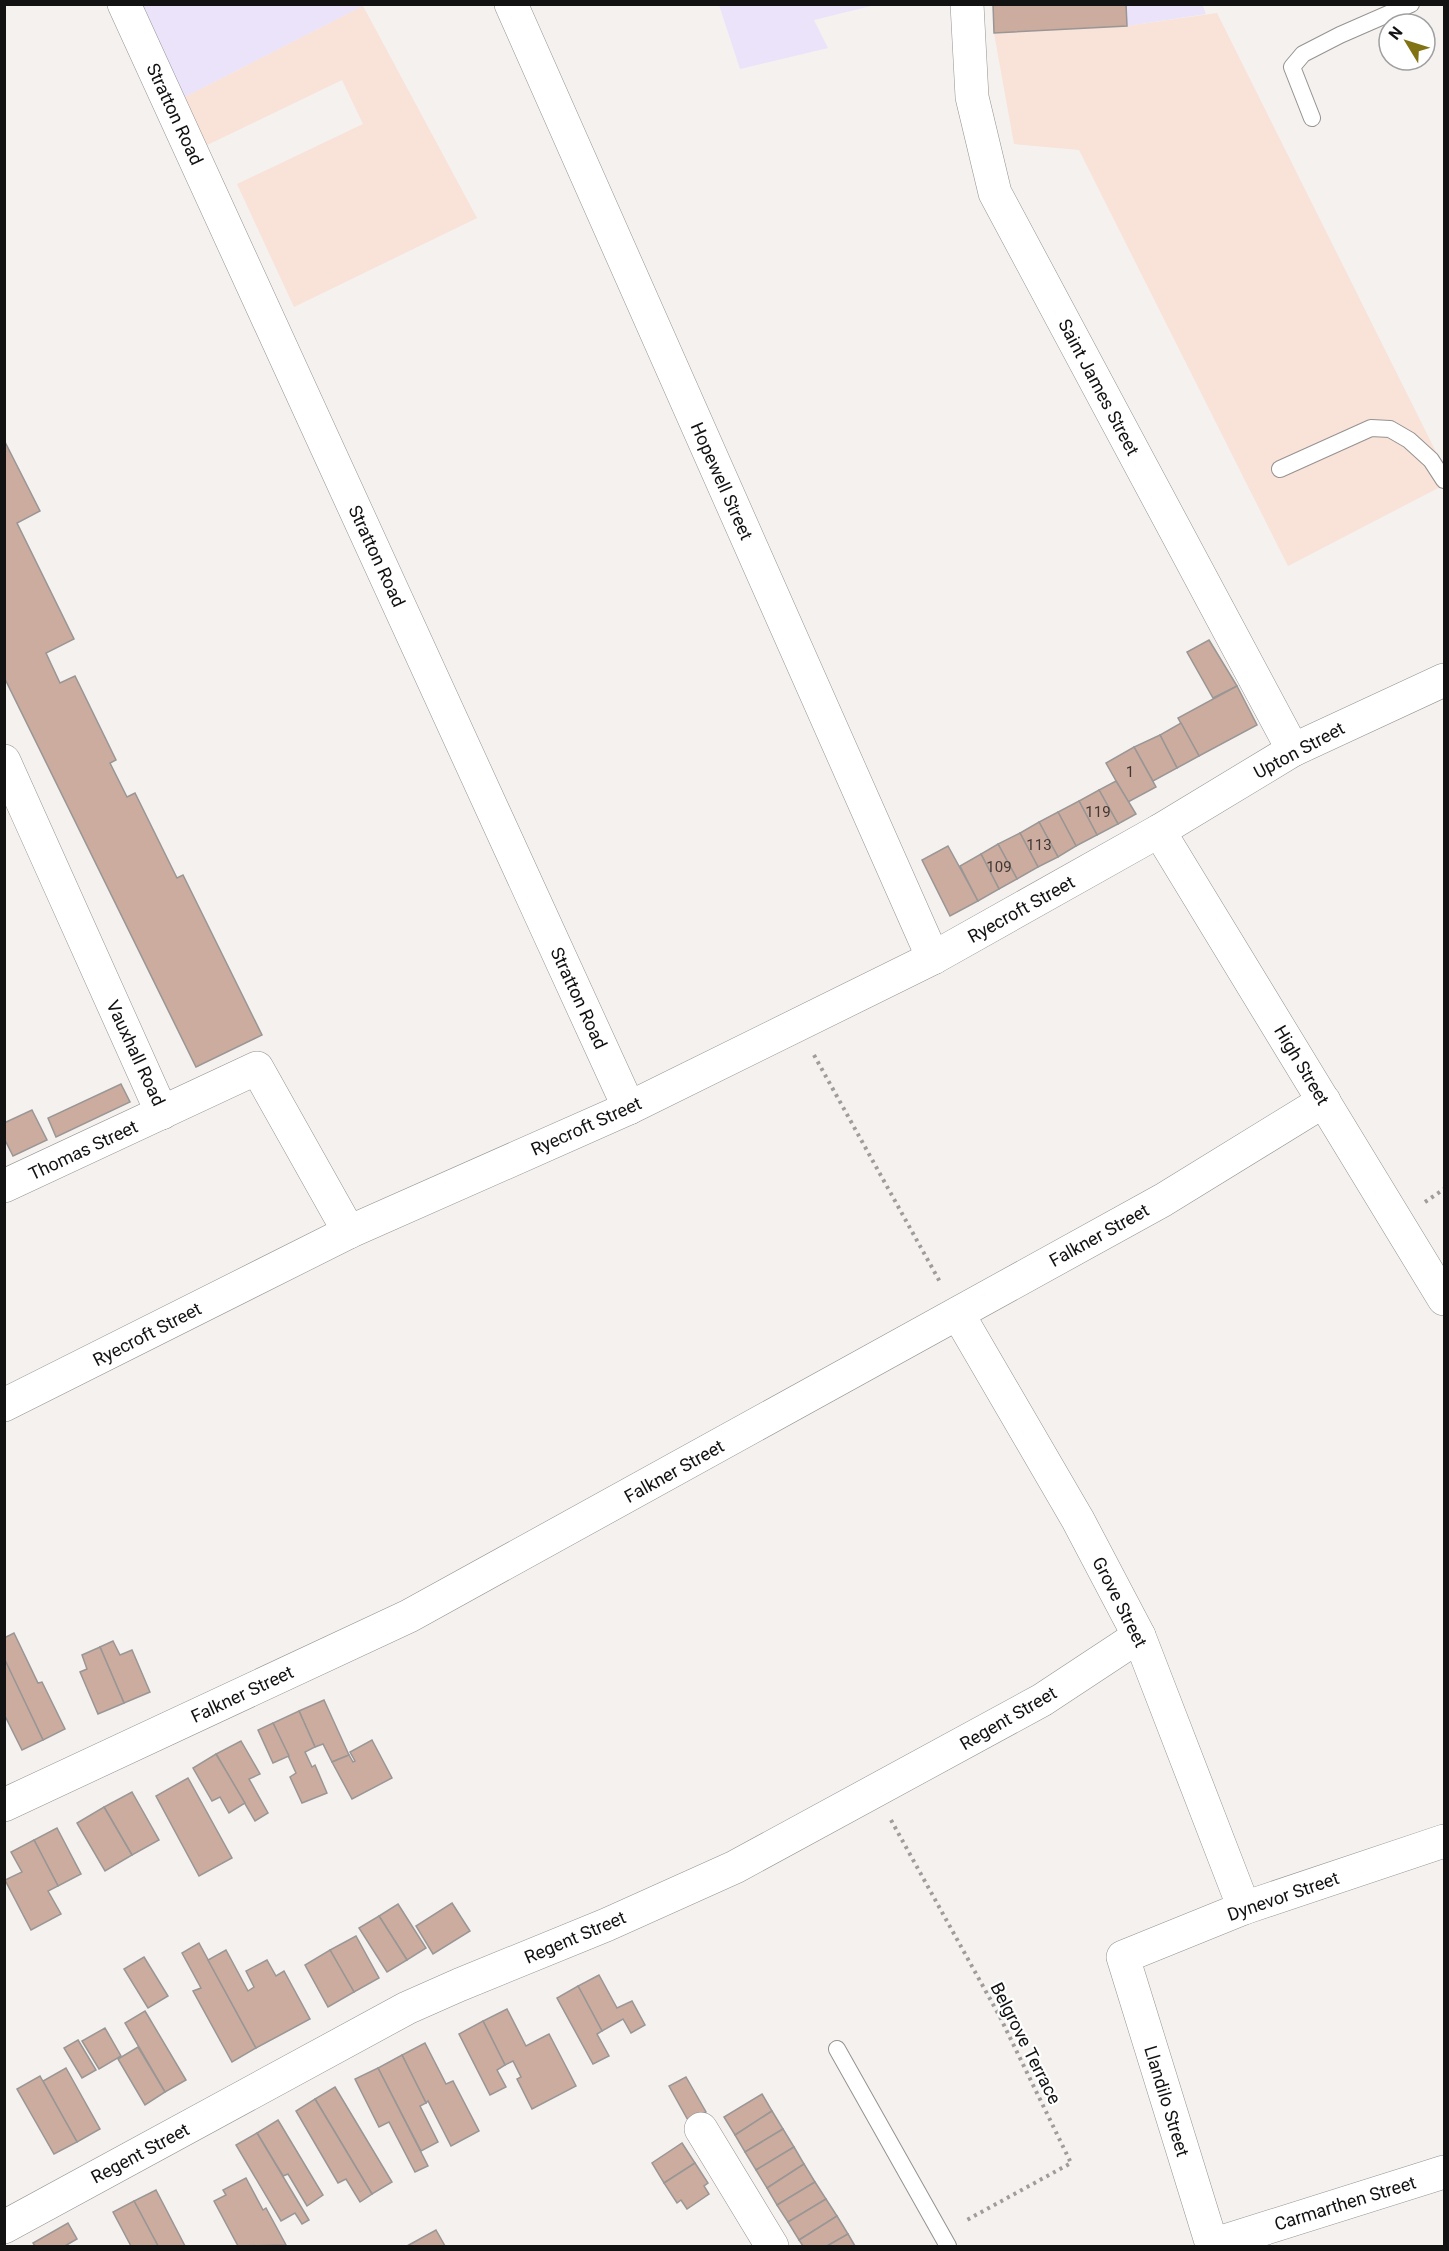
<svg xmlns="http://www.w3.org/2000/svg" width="1449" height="2251" font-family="Roboto,sans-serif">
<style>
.commercial{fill:#eae3f9}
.education{fill:#f9e2d7}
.building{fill:#ccac9e;stroke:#999695;stroke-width:1.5}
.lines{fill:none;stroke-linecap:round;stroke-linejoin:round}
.service-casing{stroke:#959291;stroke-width:18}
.minor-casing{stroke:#959291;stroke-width:34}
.path{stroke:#9f9d9c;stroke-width:4;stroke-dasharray:3 4.5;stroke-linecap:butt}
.service{stroke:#fff;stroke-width:16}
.minor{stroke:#fff;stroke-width:33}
.labels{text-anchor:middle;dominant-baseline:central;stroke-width:4.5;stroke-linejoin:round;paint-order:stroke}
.number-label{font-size:15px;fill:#413835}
.street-label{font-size:18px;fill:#131212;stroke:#fff}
</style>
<rect width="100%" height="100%" fill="#f4f1ef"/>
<g class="commercial">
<path d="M1202 4 1206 14 1127 26 994 33 993 5Z"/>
<path d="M142 5H365L181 99Z"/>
<path d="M719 5V4L875 5 814 20 828 48 740 69Z"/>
</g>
<g class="education">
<path d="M363 6 477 218 294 307 237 184 363 124 342 80 203 147 181 99Z"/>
<path d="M1217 13 1444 468V485L1288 566 1079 150 1014 144 994 33 1127 26Z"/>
</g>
<g class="building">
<path d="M993 4H1126L1127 26 994 33Z"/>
<path d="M4 440 40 511 17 523 74 639 46 653 60 683 75 676 116 760 110 763 127 797 135 793 177 878 183 875 262 1035 196 1067 4 677Z"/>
<path d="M1209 640 1237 686 1213 698 1187 652Z"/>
<path d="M1237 686 1257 725 1199 756 1178 718Z"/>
<path d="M1181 723 1199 756 1177 768 1160 735Z"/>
<path d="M1160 735 1177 768 1153 781 1134 747Z"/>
<path d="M1134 747 1156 787 1128 802 1106 763Z"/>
<path d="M1116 781 1136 814 1118 824 1099 790Z"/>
<path d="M1099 790 1118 824 1097 835 1079 801Z"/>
<path d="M1079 801 1097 835 1076 846 1058 812Z"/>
<path d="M1058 812 1076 846 1058 857 1039 822Z"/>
<path d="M1039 822 1058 857 1038 867 1020 833Z"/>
<path d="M1020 833 1038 867 1017 879 998 844Z"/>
<path d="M998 844 1017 879 999 889 981 854Z"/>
<path d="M948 846 978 901 950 916 922 860Z"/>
<path d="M981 854 999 889 978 901 960 866Z"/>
<path d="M121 1084 130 1102 56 1137 48 1118Z"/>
<path d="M32 1110 47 1140 13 1156 4 1138V1123Z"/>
<path d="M14 1633 38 1683 42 1682 65 1729 43 1740 4 1659V1638Z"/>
<path d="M113 1641 120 1655 132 1650 150 1692 124 1703 100 1647Z"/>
<path d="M100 1647 124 1703 98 1714 80 1672 87 1669 82 1655Z"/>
<path d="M5 1660 43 1740 22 1750 4 1714Z"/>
<path d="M324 1700 349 1755 332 1762 323 1744 315 1747 299 1711Z"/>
<path d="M299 1711 315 1747 305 1752 312 1767 315 1765 327 1793 302 1803 290 1777 296 1773 273 1723Z"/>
<path d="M273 1723 289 1756 273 1763 258 1730Z"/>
<path d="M372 1740 392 1778 352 1799 332 1762 349 1755 353 1762 355 1761 350 1752Z"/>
<path d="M241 1741 260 1774 249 1779 268 1813 255 1821 216 1754Z"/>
<path d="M216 1754 245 1803 229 1813 220 1797 212 1801 193 1768Z"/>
<path d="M188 1778 232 1858 199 1876 156 1796Z"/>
<path d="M132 1792 159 1840 132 1855 104 1807Z"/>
<path d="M104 1807 132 1855 105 1871 77 1823Z"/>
<path d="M57 1828 81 1874 58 1886 34 1840Z"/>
<path d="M34 1840 58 1886 48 1891 61 1914 31 1930 5 1880 22 1872 11 1852Z"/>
<path d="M452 1903 470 1931 433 1954 416 1926Z"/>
<path d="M398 1904 426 1948 407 1960 379 1916Z"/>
<path d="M379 1916 407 1960 387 1972 359 1928Z"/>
<path d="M356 1936 379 1978 354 1992 330 1950Z"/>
<path d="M199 1943 256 2048 232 2062 193 1991 201 1988 182 1953Z"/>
<path d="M226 1950 248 1991 254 1987 246 1971 267 1960 276 1976 284 1971 310 2019 256 2048 208 1960Z"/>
<path d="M330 1950 354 1992 328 2007 305 1965Z"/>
<path d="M144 1957 168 1996 148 2008 124 1969Z"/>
<path d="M599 1975 617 2008 632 2001 645 2025 631 2033 623 2019 602 2031 578 1986Z"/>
<path d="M578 1986 602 2031 597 2034 609 2056 593 2064 557 1998Z"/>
<path d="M507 2009 526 2046 549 2034 576 2086 532 2109 517 2079 521 2077 513 2061 505 2065 483 2021Z"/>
<path d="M145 2011 186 2080 165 2092 125 2023Z"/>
<path d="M483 2021 505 2065 497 2070 506 2087 490 2095 459 2034Z"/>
<path d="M105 2028 121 2056 99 2069 82 2041Z"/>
<path d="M78 2040 96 2070 82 2078 64 2048Z"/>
<path d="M425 2043 446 2084 453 2081 479 2131 451 2146 428 2101 426 2103 402 2055Z"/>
<path d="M138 2047 165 2092 145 2105 118 2059Z"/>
<path d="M402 2055 426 2103 420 2106 438 2142 421 2151 378 2068Z"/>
<path d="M66 2068 100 2129 77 2142 43 2081Z"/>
<path d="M378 2068 428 2166 415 2172 389 2122 379 2127 355 2079Z"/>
<path d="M40 2076 77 2142 54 2154 17 2089Z"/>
<path d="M686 2077 706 2112 689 2122 669 2086Z"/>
<path d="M335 2087 392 2182 372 2194 315 2099Z"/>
<path d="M762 2094 772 2111 735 2135 724 2117Z"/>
<path d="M315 2099 372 2194 360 2202 346 2179 338 2183 296 2111Z"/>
<path d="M772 2111 783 2129 745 2152 735 2135Z"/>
<path d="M278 2120 323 2195 307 2206 288 2174 283 2176 257 2133Z"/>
<path d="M783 2129 794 2147 756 2170 745 2152Z"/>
<path d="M257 2133 309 2220 302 2224 295 2213 281 2221 236 2145Z"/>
<path d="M682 2143 695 2163 664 2183 652 2163Z"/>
<path d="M794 2147 804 2164 767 2188 756 2170Z"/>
<path d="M695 2163 708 2183 704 2186 709 2194 687 2209 681 2200 677 2203 664 2183Z"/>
<path d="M804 2164 815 2182 777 2205 767 2188Z"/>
<path d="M246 2178 263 2210 266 2208 286 2245 238 2246 214 2201 226 2195 223 2190Z"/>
<path d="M815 2182 826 2199 788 2222 777 2205Z"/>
<path d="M156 2190 185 2246H158L134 2201Z"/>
<path d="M826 2199 837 2216 799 2240 788 2222Z"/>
<path d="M134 2201 158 2246H131L113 2212Z"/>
<path d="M837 2216 848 2234 827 2246H803L799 2240Z"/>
<path d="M68 2223 77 2239 65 2246H35L33 2243Z"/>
<path d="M436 2230 445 2246H407Z"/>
<path d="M848 2234 855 2246H827Z"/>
</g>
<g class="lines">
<g class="service-casing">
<g id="service">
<path d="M1312 118 1292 67 1303 54 1340 35 1411 4"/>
<path d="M1280 469 1371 428 1390 429 1409 440 1431 460 1444 480"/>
<path d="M837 2049 948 2246"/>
</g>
</g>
<g class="minor-casing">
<g id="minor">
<path d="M124 4 629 1108"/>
<path d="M511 4 933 958"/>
<path d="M967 4 972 97 995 193 1293 750"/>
<path d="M4 761 162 1113"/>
<path d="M1159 831 1444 1299"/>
<path d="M4 1186 257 1068 349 1232"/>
<path d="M958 1314 1078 1520 1139 1636 1244 1908"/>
<path d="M4 1405 349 1232 629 1108 933 958 1159 831 1293 750 1444 680"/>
<path d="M4 1805 409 1616 1163 1200 1324 1101"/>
<path d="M1444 1841 1244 1908 1123 1957 1212 2245 1444 2172"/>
<path d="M701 2129 772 2246"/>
<path d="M4 2227 407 2008 459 1985 606 1925 735 1867 1042 1700 1139 1636"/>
</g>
</g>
<g class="path">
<path d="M814 1055 940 1282"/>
<path d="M1425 1202 1444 1189"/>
<path d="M891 1820 1000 2017 1071 2163 965 2221"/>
</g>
<use href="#service" class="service"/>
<use href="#minor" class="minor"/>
</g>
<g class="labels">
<g class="number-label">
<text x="1130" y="772">1</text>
<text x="1098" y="812">119</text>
<text x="1039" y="845">113</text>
<text x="999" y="867">109</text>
</g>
<g class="street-label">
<text transform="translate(175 114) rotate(65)">Stratton Road</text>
<text transform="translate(1099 387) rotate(62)">Saint James Street</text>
<text transform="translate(722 481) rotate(66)">Hopewell Street</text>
<text transform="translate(377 556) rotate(65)">Stratton Road</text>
<text transform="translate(1299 750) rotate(-28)">Upton Street</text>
<text transform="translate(1021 909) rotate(-29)">Ryecroft Street</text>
<text transform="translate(579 998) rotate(65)">Stratton Road</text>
<text transform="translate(136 1053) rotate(65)">Vauxhall Road</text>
<text transform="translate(1302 1065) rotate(59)">High Street</text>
<text transform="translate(586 1126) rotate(-24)">Ryecroft Street</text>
<text transform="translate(83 1150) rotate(-25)">Thomas Street</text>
<text transform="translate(1099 1235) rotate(-29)">Falkner Street</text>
<text transform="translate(147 1334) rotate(-27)">Ryecroft Street</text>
<text transform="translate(674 1471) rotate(-29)">Falkner Street</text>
<text transform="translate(1120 1602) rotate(63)">Grove Street</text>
<text transform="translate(242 1694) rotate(-25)">Falkner Street</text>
<text transform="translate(1008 1718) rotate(-30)">Regent Street</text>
<text transform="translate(1283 1896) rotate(-19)">Dynevor Street</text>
<text transform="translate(575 1937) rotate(-23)">Regent Street</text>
<text transform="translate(1026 2043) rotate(63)">Belgrove Terrace</text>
<text transform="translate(1167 2101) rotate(73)">Llandilo Street</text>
<text transform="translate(140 2153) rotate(-28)">Regent Street</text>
<text transform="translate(1345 2203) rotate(-17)">Carmarthen Street</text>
</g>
</g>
<rect width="1449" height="2251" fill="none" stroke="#131212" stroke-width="12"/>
<g transform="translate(1407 42) rotate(308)"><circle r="28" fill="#ffffff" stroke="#a1a0a0" stroke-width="1.5"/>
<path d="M0-4.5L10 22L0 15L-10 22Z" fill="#817213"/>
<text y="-9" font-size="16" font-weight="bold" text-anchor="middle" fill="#131212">N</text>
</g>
</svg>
